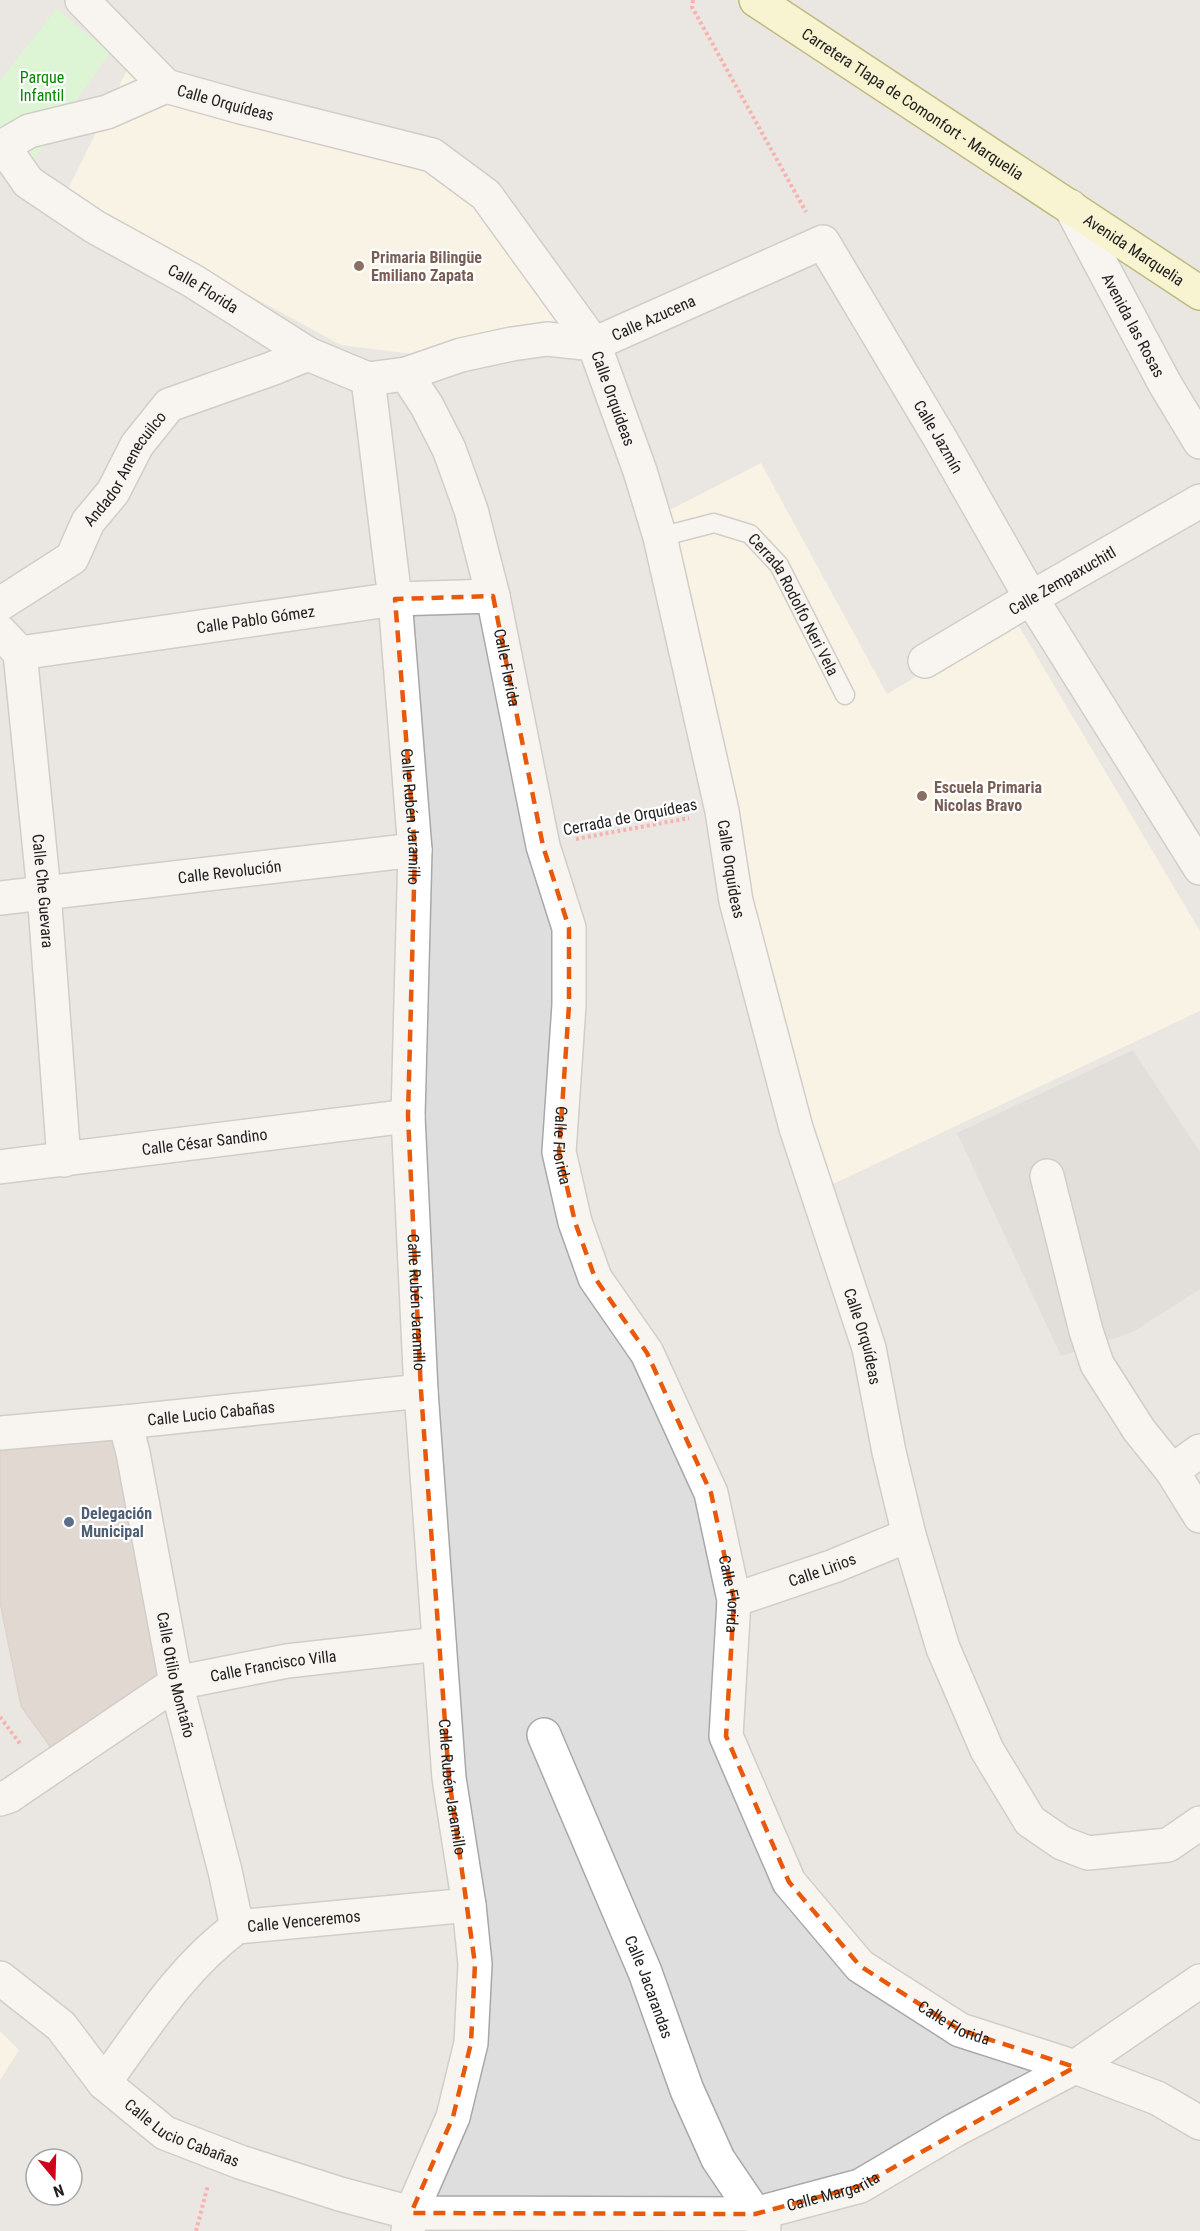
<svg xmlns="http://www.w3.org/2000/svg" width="1200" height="2231" font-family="'Roboto Condensed',sans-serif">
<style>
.residential{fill:#dfdede;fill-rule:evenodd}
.education{fill:#fffbe2}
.religious{fill:#cfcfcf}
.park{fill:#c3ffc0}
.building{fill:#cbbeb9;stroke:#c6b1a7;stroke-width:1.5}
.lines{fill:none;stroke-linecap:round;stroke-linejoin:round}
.lane-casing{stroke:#a8a8a8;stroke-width:21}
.street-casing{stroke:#a8a8a8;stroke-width:36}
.secondary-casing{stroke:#7f7e00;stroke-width:36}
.path{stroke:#ff6a6d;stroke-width:4;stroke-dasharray:3 3;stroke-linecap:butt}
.lane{stroke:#fff;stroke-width:18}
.street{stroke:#fff;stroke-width:33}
.secondary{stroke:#fffab7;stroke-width:33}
.marked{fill:none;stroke:#e8590c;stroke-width:4.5;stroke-dasharray:12 8;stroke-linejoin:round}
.education-dot{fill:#8d6e63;stroke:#fff;stroke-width:2}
.service-dot{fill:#5c6f8a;stroke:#fff;stroke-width:2}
.labels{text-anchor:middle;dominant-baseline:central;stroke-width:4.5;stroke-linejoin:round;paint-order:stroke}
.park-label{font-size:16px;fill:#078701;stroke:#fff}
.street-label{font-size:16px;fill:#212121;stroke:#fff}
.education-label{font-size:16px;font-weight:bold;fill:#785e54;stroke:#fff;text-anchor:start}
.service-label{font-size:16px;font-weight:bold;fill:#4e5e75;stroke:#fff;text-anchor:start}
</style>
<rect width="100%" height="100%" fill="#f2ede6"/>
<path class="residential" d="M0 0H1200V2231H0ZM36 2159H72V2195H36Z"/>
<g class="education">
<path d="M129 66 426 165 479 206 568 325 421 355 341 345 65 195Z"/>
<path d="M761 463 887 694 1014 618 1200 931V1011L829 1186 748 898 658 516Z"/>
<path d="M0 2031 19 2050 0 2080Z"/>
</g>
<path class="religious" d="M1133 1050 1200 1152V1289L1133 1332 1061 1356 957 1133Z"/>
<path class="park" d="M57 9 110 53 20 179 0 160V80Z"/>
<path class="building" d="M121 1432 165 1678 54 1752 21 1706 0 1602V1442Z"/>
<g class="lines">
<g class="lane-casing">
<g id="lane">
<path id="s1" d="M660 537 714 523 750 534 779 565 845 695"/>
</g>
</g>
<g class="street-casing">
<g id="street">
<path id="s2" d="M82 0 166 86 241 107 432 155 486 195 594 344 640 471 660 537 722 811 736 901 796 1128 869 1348 889 1452 909 1535 943 1648 987 1750 1030 1821 1062 1843 1088 1853 1168 1845 1200 1823"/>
<path id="s3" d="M3 146 28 182 95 227 193 281 308 354 368 379 406 374 427 406 449 449 471 510 493 596 543 846 569 928V1005L559 1152 575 1222 595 1278 647 1353 711 1493 734 1600 726 1736 789 1882 860 1966 960 2030 1075 2067 1157 2098 1200 2123"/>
<path d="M0 148 29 131 107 112 166 86"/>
<path id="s4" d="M1070 206 1165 384 1200 442"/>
<path id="s5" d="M406 374 461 355 512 344 547 339 594 344 823 242 941 440 1031 598 1200 868"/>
<path id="s6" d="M368 379 395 599 415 850 408 1116 421 1391 449 1778 469 1905 475 1964 471 2043 453 2117 411 2213 408 2231"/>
<path id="s7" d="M0 604 72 558 88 522 113 492 137 445 169 405 271 369 308 354"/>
<path id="s8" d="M0 632 20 653 44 892 64 1160"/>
<path id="s9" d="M20 653 395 599 493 596"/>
<path id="s10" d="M925 661 1031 598 1200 501"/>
<path id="s11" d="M0 898 415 850"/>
<path id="s12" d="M0 1167 408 1116"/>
<path d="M1047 1176 1086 1331 1097 1364 1139 1430 1172 1471 1200 1516"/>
<path id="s13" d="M125 1422 133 1453 176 1683 225 1871 237 1927"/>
<path id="s14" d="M0 1433 125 1422 421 1391"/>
<path d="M1172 1471 1200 1451"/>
<path id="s15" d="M734 1600 834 1566 909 1535"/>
<path id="s16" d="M544 1735 645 1972 687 2090 718 2159 764 2227"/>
<path id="s17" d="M0 1799 9 1796 176 1683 287 1661 439 1644"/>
<path id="s18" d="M0 1978 61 2026 104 2083 165 2133 240 2162 340 2194 411 2213 755 2214 860 2186 955 2130 1075 2067 1200 1981"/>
<path id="s19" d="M104 2083C144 2028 182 1967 237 1927L469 1905"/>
</g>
</g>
<g class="secondary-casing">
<g id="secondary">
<path id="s20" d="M756 0 1200 293"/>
</g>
</g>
<g class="path">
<path d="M693 0 692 7 806 212"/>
<path d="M576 839 689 818"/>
<path d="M0 1717 21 1745"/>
<path d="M196 2231 208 2185"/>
</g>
<use href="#lane" class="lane"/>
<use href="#street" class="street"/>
<use href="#secondary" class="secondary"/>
</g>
<path d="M0 0H1200V2231H0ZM493 596 543 846 569 928V1005L559 1152 575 1222 595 1278 647 1353 711 1493 734 1600 726 1736 789 1882 860 1966 960 2030 1075 2067 860 2186 755 2214 411 2213 453 2117 471 2043 475 1964 449 1778 421 1391 408 1116 415 850 395 599Z" fill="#f2ede6" fill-opacity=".55" fill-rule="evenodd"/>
<path class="marked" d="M493 596 543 846 569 928V1005L559 1152 575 1222 595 1278 647 1353 711 1493 734 1600 726 1736 789 1882 860 1966 960 2030 1075 2067 860 2186 755 2214 411 2213 453 2117 471 2043 475 1964 449 1778 421 1391 408 1116 415 850 395 599Z"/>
<g class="education-dot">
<circle cx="359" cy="266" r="6"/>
<circle cx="922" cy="796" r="6"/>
</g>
<circle class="service-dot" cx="69" cy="1522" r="6"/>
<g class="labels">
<g class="park-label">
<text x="42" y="77">Parque<tspan x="42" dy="18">Infantil</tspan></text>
</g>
<g class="street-label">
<text stroke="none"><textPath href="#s2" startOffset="182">Calle Orquídeas</textPath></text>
<text stroke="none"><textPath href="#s20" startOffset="188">Carretera Tlapa de Comonfort - Marquelia</textPath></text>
<text stroke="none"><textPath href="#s20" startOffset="453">Avenida Marquelia</textPath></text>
<text stroke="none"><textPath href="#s3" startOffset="249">Calle Florida</textPath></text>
<text stroke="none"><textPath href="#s5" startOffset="258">Calle Azucena</textPath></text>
<text stroke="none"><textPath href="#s4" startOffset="135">Avenida las Rosas</textPath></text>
<text stroke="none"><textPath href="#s2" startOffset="704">Calle Orquídeas</textPath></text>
<text stroke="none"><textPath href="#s5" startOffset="670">Calle Jazmín</textPath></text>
<text stroke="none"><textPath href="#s7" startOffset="190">Andador Anenecuilco</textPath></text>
<text stroke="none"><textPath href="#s10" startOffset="159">Calle Zempaxuchitl</textPath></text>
<text stroke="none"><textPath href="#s1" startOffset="177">Cerrada Rodolfo Neri Vela</textPath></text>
<text stroke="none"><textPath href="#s9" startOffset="238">Calle Pablo Gómez</textPath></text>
<text stroke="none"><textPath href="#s3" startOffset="789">Calle Florida</textPath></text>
<text stroke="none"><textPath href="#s6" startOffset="440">Calle Rubén Jaramillo</textPath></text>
<text transform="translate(630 817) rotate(-11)">Cerrada de Orquídeas</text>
<text stroke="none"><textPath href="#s2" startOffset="1190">Calle Orquídeas</textPath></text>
<text stroke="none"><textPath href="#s11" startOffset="231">Calle Revolución</textPath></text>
<text stroke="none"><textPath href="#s8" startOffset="268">Calle Che Guevara</textPath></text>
<text stroke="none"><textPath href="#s12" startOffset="206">Calle César Sandino</textPath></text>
<text stroke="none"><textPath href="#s3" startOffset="1275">Calle Florida</textPath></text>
<text stroke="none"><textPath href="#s6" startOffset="926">Calle Rubén Jaramillo</textPath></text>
<text stroke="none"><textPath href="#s2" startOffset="1676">Calle Orquídeas</textPath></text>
<text stroke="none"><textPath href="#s14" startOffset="212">Calle Lucio Cabañas</textPath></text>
<text stroke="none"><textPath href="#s15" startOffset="93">Calle Lirios</textPath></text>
<text stroke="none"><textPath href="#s3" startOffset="1761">Calle Florida</textPath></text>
<text stroke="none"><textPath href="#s17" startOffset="310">Calle Francisco Villa</textPath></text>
<text stroke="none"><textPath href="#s13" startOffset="258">Calle Otilio Montaño</textPath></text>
<text stroke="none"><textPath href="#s6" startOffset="1412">Calle Rubén Jaramillo</textPath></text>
<text stroke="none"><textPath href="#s19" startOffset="273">Calle Venceremos</textPath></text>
<text stroke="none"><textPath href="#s16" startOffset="273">Calle Jacarandas</textPath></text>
<text stroke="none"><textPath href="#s3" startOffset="2283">Calle Florida</textPath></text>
<text stroke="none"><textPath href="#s18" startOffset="243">Calle Lucio Cabañas</textPath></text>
<text stroke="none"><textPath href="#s18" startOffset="912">Calle Margarita</textPath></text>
</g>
<g class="education-label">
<text x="371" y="257">Primaria Bilingüe<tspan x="371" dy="18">Emiliano Zapata</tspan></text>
<text x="934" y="787">Escuela Primaria<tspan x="934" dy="18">Nicolas Bravo</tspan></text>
</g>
<g class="service-label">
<text x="81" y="1513">Delegación<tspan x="81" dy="18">Municipal</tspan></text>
</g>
</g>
<g transform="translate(54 2177) rotate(161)"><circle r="28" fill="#ffffff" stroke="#a6a6a6" stroke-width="1.5"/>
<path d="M0-4.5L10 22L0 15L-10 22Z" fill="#d1001a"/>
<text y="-9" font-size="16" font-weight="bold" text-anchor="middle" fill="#212121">N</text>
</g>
</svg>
